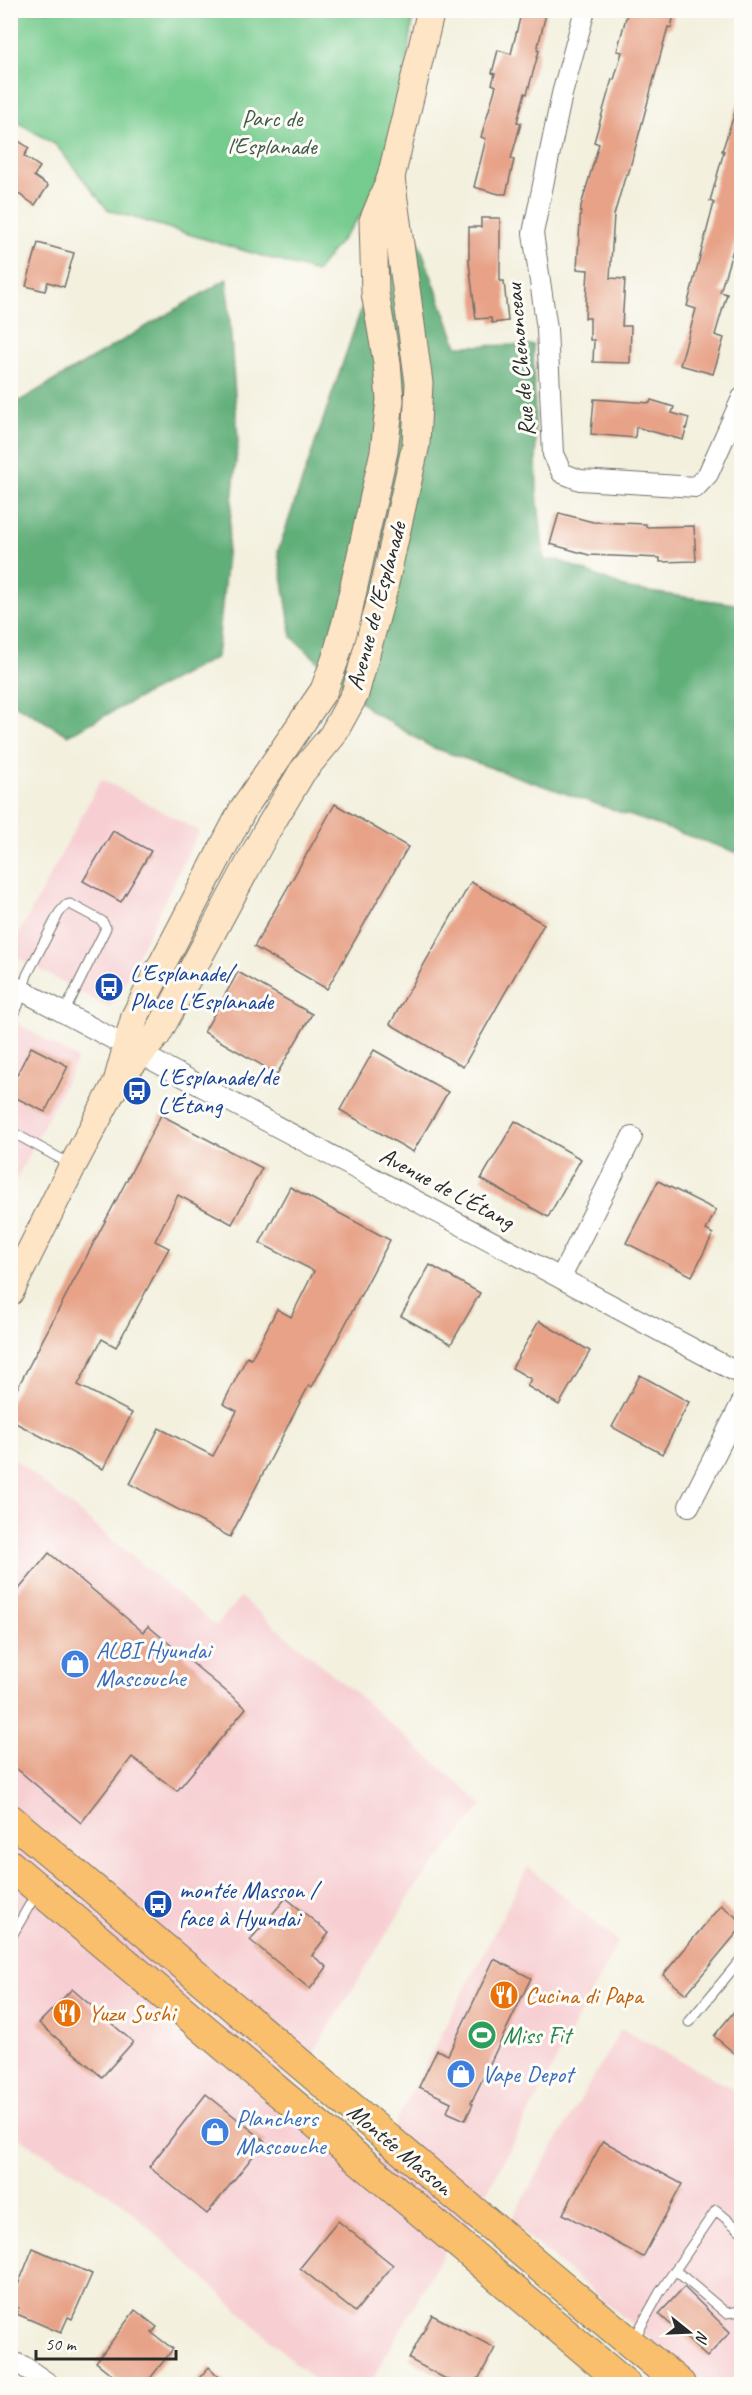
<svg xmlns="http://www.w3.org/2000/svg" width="752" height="2395" font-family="Caveat,sans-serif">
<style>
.built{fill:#f7cfd3}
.green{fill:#76cb8e;stroke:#507b5c;stroke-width:1.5}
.forest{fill:#60af79;stroke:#466d52;stroke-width:1.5}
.building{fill:#e7a287}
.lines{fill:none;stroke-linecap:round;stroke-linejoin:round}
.lane-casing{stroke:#71706a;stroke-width:11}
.street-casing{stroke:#71706a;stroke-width:22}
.secondary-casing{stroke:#71706a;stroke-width:29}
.primary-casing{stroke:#71706a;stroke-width:32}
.lane{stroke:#fff;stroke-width:9}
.street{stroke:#fff;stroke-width:20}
.secondary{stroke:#fde5c5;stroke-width:27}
.primary{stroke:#f9bf6d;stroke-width:30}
.labels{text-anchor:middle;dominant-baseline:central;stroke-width:6;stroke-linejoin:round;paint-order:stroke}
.park-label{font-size:24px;fill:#425b49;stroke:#fdfcf7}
.street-label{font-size:24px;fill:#2b2b2b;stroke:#fdfcf7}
.transit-label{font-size:24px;fill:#164399;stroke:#fdfcf7;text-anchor:start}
.shop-label{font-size:24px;fill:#366cbe;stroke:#fdfcf7;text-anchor:start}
.food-label{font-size:24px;fill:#c56008;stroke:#fdfcf7;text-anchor:start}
.leisure-label{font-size:24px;fill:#27864d;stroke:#fdfcf7;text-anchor:start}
</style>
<rect width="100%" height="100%" fill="#fdfcf7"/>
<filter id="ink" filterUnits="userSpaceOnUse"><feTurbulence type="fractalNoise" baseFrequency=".0167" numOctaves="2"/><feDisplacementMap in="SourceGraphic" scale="12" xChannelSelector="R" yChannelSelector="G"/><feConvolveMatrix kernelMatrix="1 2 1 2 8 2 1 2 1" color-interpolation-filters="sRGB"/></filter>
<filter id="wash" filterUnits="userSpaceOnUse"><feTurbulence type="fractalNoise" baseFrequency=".008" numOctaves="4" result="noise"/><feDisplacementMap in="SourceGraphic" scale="24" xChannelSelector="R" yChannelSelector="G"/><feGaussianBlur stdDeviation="1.35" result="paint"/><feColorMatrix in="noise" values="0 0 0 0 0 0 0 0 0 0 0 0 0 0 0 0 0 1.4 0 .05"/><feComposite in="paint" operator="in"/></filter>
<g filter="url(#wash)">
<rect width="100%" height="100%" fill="#f3f0de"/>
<g class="built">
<path d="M101 779 199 831 116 999 109 1008 11 954V949Z"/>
<path d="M11 1019 77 1059 11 1190Z"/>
<path d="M10 1455 216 1626 240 1597 360 1697 483 1805 415 1888 288 2094 447 2247 370 2384H318L120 2201 11 2133Z"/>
<path d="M528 1867 618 1942 461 2242 373 2166Z"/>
<path d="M621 2029 741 2093V2384H703L510 2222Z"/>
</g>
<path class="green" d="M11 11H414L391 177 316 272 108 210 56 145 11 118Z"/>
<g class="forest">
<path d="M401 194 457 346 533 345 537 492 544 560H558L629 589 741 605V854L431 747 371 711 292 637 278 551Z"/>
<path d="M227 279 238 440 217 657 68 735 11 702V406Z"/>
</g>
<g id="blocks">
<g class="building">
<path d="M522 10H547L537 50 539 51 527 94 525 93 517 122 521 123 511 159 514 160 506 194H499L474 187 486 139 481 137 496 86 492 84 495 74 492 73 498 50 511 54Z"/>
<path d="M628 10H675L671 28 668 27 628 175 626 174 614 215 610 278 625 279 622 326H631L630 363 593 362 594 340H590V318H585L588 270 577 269 581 206 599 144 594 142 612 79 614 80 622 52 617 51Z"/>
<path d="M738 103H741V210L736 229 739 230 720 292 727 294 715 335 724 338 713 374 680 365 696 309 687 306 714 203 710 201 724 151H722Z"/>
<path d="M10 135 29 148 24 156 40 167 34 176 48 186 35 205 10 188Z"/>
<path d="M481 218H500V281H504L508 321 492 323 491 318 476 319 469 262V227H481Z"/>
<path d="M38 243 74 253 64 287 48 282 45 291 26 286Z"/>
<path d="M594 399 650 403 651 400 674 407 672 413 689 418 683 440 636 427 635 438 591 434Z"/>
<path d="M559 513 593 522 646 524V527L694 526 696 561 660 562V558L589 555 550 544Z"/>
<path d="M335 804 408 847 327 989 254 947Z"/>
<path d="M113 831 151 851 121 902 83 881Z"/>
<path d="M471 882 544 924 463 1067 390 1024Z"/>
<path d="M238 972 312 1014 277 1074 204 1032Z"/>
<path d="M31 1047 68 1066 45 1112 10 1095V1088Z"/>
<path d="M374 1050 448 1092 413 1152 340 1110Z"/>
<path d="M161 1115 262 1168 232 1224 178 1195 155 1241 169 1248 144 1295 116 1347 102 1339 78 1385 132 1413 103 1469 10 1420V1402Z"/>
<path d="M515 1121 581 1159 548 1217 481 1179Z"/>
<path d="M658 1181 716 1210 706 1230 713 1234 692 1276 626 1243Z"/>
<path d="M290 1187 390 1240 312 1387 309 1385 230 1537 130 1484 159 1428 213 1456 237 1411 223 1404 247 1357 251 1359 277 1309 291 1317 314 1271 260 1243Z"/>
<path d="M430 1265 480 1293 451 1344 401 1316Z"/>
<path d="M539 1321 590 1351 559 1405 527 1386 531 1379 512 1368Z"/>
<path d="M640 1375 689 1402 662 1454 612 1427Z"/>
<path d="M49 1553 143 1632 148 1626 246 1708 177 1791 132 1757 81 1823 10 1763V1600Z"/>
<path d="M286 1898 329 1933 312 1955 327 1967 310 1989 250 1940Z"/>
<path d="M721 1905 741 1921V1928L686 1994 663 1975Z"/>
<path d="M494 1959 531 1978 471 2103 473 2104 465 2120 447 2112 451 2102 419 2087 437 2050 448 2055Z"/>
<path d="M72 1989 133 2042 102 2077 39 2023Z"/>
<path d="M741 2003V2059L714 2036Z"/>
<path d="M206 2094 265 2141 207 2214 149 2167Z"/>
<path d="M603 2141 682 2184 643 2257 563 2214Z"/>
<path d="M338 2221 393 2265 355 2312 300 2268Z"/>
<path d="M33 2248 92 2274 72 2319 68 2317 61 2333 17 2314 19 2308 10 2305Z"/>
<path d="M684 2287 730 2332 707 2357 659 2314Z"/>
<path d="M135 2310 157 2327 152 2333 173 2349 145 2385H125L96 2362Z"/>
<path d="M432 2315 495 2348 475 2385H457L409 2359Z"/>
<path d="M209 2367 227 2385H193Z"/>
</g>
</g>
</g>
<g filter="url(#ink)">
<use href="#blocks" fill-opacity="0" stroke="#71706a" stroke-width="1.5"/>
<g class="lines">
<g class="lane-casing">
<g id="lane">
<path d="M10 1020 18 1006 27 975 59 913 66 905 70 904 102 921 106 928 64 1013"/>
<path d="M10 1131 72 1165"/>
<path d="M10 1939 37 1892"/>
<path d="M689 2022 742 1958"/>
<path d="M675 2270 726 2313 742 2311"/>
<path d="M634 2339 660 2292 716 2210 742 2232"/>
</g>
</g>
<g class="street-casing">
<g id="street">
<path d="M585 10 562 94 533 233 547 329 553 454 562 473 580 480 696 487 708 474 742 398"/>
<path d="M10 984 742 1375"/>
<path d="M561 1277 632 1137"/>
<path d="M689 1506 742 1402"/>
<path d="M10 2361 23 2366 49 2384"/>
</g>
</g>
<g class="secondary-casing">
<g id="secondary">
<path d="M123 1074 157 1035 266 832 302 772 332 736 355 694 383 592 416 444 419 383 391 178"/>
<path d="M10 1292 73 1165 117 1082 135 1016 243 809 324 690 335 660 346 622 384 451 390 400 387 363 375 293 373 221 391 177 431 10"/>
</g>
</g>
<g class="primary-casing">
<g id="primary">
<path d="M10 1819C235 2006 455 2198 680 2384"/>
<path d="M10 1865 625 2384"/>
</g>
</g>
<use href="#lane" class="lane"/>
<use href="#street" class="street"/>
<use href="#secondary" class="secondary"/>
<use href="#primary" class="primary"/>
</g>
</g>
<defs>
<g id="bus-disc" transform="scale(1.5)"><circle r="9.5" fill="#1a4fb4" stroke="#fdfcf7"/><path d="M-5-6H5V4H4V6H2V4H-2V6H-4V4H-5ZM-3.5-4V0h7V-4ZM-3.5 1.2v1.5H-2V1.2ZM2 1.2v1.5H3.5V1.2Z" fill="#fff"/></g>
<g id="shop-disc" transform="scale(1.5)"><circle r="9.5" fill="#3f7fe0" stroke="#fdfcf7"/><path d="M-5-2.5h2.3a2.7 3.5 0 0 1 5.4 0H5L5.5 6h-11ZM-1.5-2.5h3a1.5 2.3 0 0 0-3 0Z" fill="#fff"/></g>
<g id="restaurant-disc" transform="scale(1.5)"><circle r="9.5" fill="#e8710a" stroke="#fdfcf7"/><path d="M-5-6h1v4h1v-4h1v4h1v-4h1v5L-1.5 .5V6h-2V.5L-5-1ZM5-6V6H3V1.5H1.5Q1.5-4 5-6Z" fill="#fff"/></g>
<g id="stadium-disc" transform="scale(1.5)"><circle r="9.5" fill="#2e9e5b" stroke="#fdfcf7"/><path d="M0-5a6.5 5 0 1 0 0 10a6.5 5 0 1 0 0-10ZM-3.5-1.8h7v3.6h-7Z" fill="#fff"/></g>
</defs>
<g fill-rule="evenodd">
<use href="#bus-disc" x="109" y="987"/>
<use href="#bus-disc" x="137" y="1091"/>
<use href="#shop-disc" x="75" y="1664"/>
<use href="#bus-disc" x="158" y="1904"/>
<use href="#restaurant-disc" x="504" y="1995"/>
<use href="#restaurant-disc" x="67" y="2013"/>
<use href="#stadium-disc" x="482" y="2035"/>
<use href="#shop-disc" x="461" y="2074"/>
<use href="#shop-disc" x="215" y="2132"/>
</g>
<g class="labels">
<g class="park-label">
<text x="272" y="118">Parc de<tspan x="272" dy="28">l'Esplanade</tspan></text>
</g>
<g class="street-label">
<text transform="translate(520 360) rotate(-95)">Rue de Chenonceau</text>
<text transform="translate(376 606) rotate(-75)">Avenue de l'Esplanade</text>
<text transform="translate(447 1188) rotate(28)">Avenue de L'Étang</text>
<text transform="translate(400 2149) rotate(40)">Montée Masson</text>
</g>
<g class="transit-label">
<text x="130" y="973">L'Esplanade/<tspan x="130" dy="28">Place L'Esplanade</tspan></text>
<text x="158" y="1077">L'Esplanade/de<tspan x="158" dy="28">L'Étang</tspan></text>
<text x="179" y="1890">montée Masson /<tspan x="179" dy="28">face à Hyundai</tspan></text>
</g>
<g class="shop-label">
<text x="96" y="1650">ALBI Hyundai<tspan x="96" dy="28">Mascouche</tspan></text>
<text x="482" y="2074">Vape Depot</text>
<text x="236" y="2118">Planchers<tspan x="236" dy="28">Mascouche</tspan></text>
</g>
<g class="food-label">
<text x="525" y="1995">Cucina di Papa</text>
<text x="88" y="2013">Yuzu Sushi</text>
</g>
<g class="leisure-label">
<text x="503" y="2035">Miss Fit</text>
</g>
</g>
<rect width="752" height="2395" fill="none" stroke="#fdfcf7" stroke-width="36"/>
<g transform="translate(689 2332) rotate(108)" stroke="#fdfcf7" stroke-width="4.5" paint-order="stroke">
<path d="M0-4.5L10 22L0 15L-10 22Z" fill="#2b2b2b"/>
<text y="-9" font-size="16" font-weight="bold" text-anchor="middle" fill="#2b2b2b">N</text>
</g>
<path d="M36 2350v9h140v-9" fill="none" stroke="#2b2b2b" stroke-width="3"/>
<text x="45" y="2350" font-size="18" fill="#2b2b2b" stroke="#fdfcf7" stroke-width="4.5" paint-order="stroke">50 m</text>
</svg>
